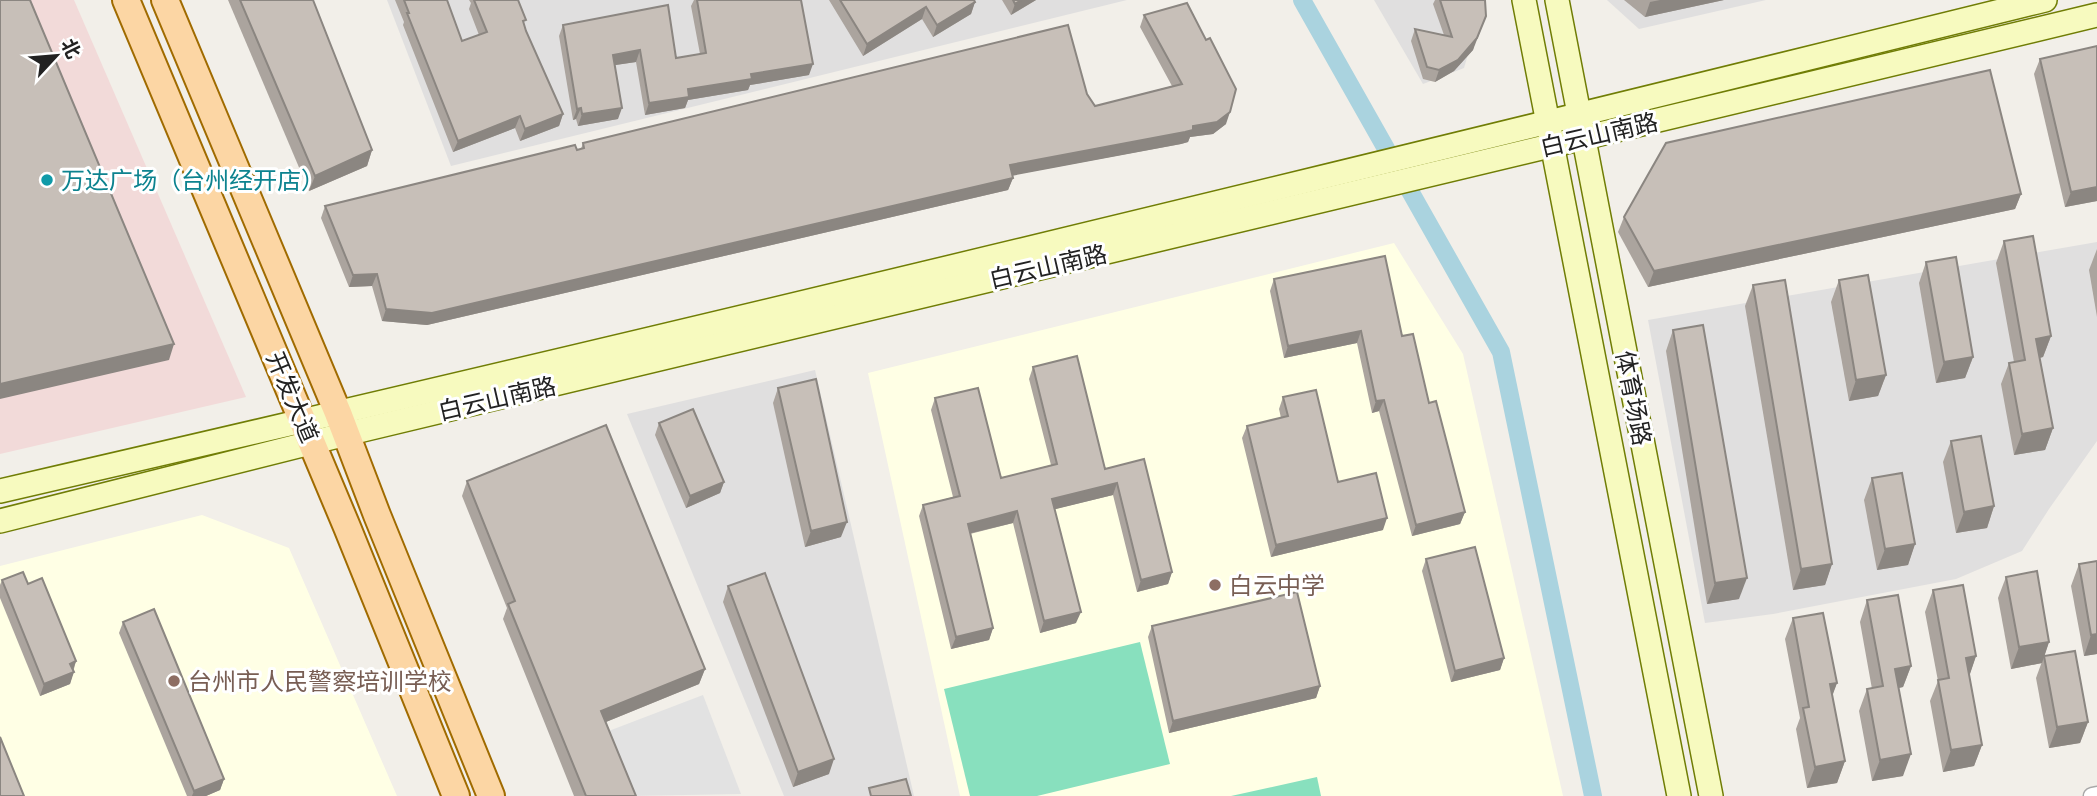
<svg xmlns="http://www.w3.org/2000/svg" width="2097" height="796" font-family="'Titillium Web','Noto Sans SC',sans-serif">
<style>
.residential{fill:#e0dfdf}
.commercial{fill:#f2dad9}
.education{fill:#ffffe5}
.pitch{fill:#88e0be}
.parking{fill:#e2e2e2}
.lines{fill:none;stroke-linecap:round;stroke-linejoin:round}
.canal{stroke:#aad3df;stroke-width:18}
.street-casing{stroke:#a9a9a9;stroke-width:19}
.secondary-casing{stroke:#707d05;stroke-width:26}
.primary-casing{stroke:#a06b00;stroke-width:30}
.street{stroke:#fff;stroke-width:16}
.secondary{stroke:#f7fabf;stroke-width:23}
.primary{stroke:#fcd6a4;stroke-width:26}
.wall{fill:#aba49e}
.shaded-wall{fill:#8b8681}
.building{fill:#c7bfb8;stroke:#8b8681;stroke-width:2}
.culture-dot{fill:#0f9aa8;stroke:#fff;stroke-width:2.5}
.education-dot{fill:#8d6e63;stroke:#fff;stroke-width:2.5}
.labels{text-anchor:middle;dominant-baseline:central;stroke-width:6;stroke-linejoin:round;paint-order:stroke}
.street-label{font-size:24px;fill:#222;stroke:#fff}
.culture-label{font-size:24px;fill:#0d838f;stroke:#fff;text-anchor:start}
.education-label{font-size:24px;fill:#785e54;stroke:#fff;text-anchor:start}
</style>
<rect width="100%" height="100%" fill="#f2efe9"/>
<g class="residential">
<path d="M387 0H1127L451 166Z"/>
<path d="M1374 0H1472L1478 20 1464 68 1423 84Z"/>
<path d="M1607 0H1766L1639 29Z"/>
<path d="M2097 242V441L2049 509 2022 551 1956 579 1773 614 1705 623 1648 320Z"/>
<path d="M815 370 914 796H784L627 414Z"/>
</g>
<path class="commercial" d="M0 0H74L246 397 0 454Z"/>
<g class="education">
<path d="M1394 243 1463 354 1563 796H960L868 373Z"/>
<path d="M202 515 289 548 397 796H0V566Z"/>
</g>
<g class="pitch">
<path d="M1140 642 1170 764 1037 796H970L944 689Z"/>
<path d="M1317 777 1321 796H1231Z"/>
</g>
<path class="parking" d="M703 695 741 794 630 796 606 732Z"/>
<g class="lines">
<path class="canal" d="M1302 0 1501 352 1593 796"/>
<g class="street-casing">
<path id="street" d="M2092 796 2097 795"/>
</g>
<g class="secondary-casing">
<g id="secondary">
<path d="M1524 0 1679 796"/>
<path d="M1557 0 1711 796"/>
<path d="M0 491C683 334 1364 168 2045 0"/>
<path d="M0 521 346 434 2097 15"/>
</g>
</g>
<g class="primary-casing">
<g id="primary">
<path d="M126 0 347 527 456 796"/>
<path d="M165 0 338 413 377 515 491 796"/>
</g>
</g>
<use href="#street" class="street"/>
<use href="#secondary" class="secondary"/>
<use href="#primary" class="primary"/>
</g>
<g class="wall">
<path d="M228 0H313L372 150 367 166 309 191Z"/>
<path d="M395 0H447L462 41 479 35 469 9 471 3 469 0H518L526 31 563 114 559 126 520 141 515 128 453 152 403 25 404 22Z"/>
<path d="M694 0H801L809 75 750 85 748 90 688 100 685 108 645 115 636 62 615 65 618 119 578 126 576 119 573 120 559 36 563 25 676 58 700 54 691 6Z"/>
<path d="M829 0H974L975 2 971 14 933 37 922 19 863 56Z"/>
<path d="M1002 0H1036L1011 15Z"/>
<path d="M1435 0H1485L1473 50 1454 71 1435 82 1423 79 1411 41 1415 29 1444 35 1433 4Z"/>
<path d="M1624 0H1724L1645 17Z"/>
<path d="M1144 15 1226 124 1213 134 1190 137 1188 142 1181 144 1012 175 1013 178 1008 190 427 325 382 321 372 286 349 287 321 218 325 206 577 150 581 149 583 143 1087 94 1095 106 1172 86 1140 27Z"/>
<path d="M2097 46V201L2065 207 2034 74 2040 59Z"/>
<path d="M2021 194 2015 209 1648 287 1618 232 1624 217Z"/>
<path d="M2004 241 2051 336 2043 357 2040 358 2053 428 2045 450 2014 455 2001 384 2009 363 2014 362 1996 263Z"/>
<path d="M2097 249V317L2089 270Z"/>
<path d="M1926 262 1973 357 1965 378 1936 383 1919 283Z"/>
<path d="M1274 279 1402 336 1429 403 1465 512 1460 524 1412 536 1379 411 1372 413 1357 343 1284 358 1270 291Z"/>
<path d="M1839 280 1886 375 1878 396 1849 401 1831 302Z"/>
<path d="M1753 285 1832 564 1825 585 1793 590 1745 306Z"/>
<path d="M1673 330 1739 599 1707 604 1666 351Z"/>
<path d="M1033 367 1105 469 1144 459 1172 572 1168 584 1137 592 1113 495 1055 509 1076 623 1040 633 1013 523 970 534 993 628 989 640 951 649 919 516 923 505 953 497 931 410 935 398 1001 478 1051 465 1029 379Z"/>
<path d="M778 388 841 537 805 547 773 403Z"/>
<path d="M1283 397 1338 482 1383 530 1271 557 1242 438 1247 426 1281 418 1279 409Z"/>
<path d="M659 423 724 482 720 493 686 508 655 435Z"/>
<path d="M1951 441 1994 506 1987 528 1956 533 1943 462Z"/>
<path d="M1872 478 1915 544 1908 565 1877 570 1864 500Z"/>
<path d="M467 481 705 669 699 684 606 722 636 796H574L503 619 507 608 462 496Z"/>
<path d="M1426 559 1504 658 1500 670 1451 682 1422 571Z"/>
<path d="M2079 564 2097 654 2084 656 2071 586Z"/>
<path d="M2006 577 2049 642 2042 663 2011 669 1998 598Z"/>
<path d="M2 580 28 584 76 661 70 684 40 696 0 598V585Z"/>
<path d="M728 586 829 774 793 787 723 602Z"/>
<path d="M1933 590 1976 656 1969 676 1982 745 1974 766 1943 772 1930 701 1938 681 1925 612Z"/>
<path d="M1867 600 1911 666 1903 687 1899 688 1903 776 1872 781 1859 711 1867 689H1872L1860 622Z"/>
<path d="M1793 618 1837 683 1832 695 1845 761 1837 783 1807 788 1796 729 1800 718 1785 639Z"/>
<path d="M123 622 224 779 220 790 206 796H187L119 633Z"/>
<path d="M1152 626 1320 686 1316 698 1169 733 1148 637Z"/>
<path d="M2044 656 2088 722 2080 743 2049 748 2036 678Z"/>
</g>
<g class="shaded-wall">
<path d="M1021 0H1036L1011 15 1015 4Z"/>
<path d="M1660 0H1724L1645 17 1650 2Z"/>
<path d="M975 2 971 14 933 37 937 25Z"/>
<path d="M926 7 922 19 863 56 867 44Z"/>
<path d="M1486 16 1473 50 1454 71 1435 82 1439 70Z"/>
<path d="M640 50 636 62 609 66 613 55Z"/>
<path d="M813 64 809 75 750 85 748 90 688 100 685 108 645 115 649 103 688 89 751 74Z"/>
<path d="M581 108 576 119 573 120 577 109Z"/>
<path d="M622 108 618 119 578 126 582 114Z"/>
<path d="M1230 112 1226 124 1213 134 1190 137 1188 142 1181 144 1006 177 1010 165 1193 126Z"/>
<path d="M563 114 559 126 520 141 525 129Z"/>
<path d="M520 116 515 128 453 152 458 141Z"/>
<path d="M372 150 367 166 309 191 315 176Z"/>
<path d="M1013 178 1008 190 427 325 382 321 386 309Z"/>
<path d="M2097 187V201L2065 207 2071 192Z"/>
<path d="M2021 194 2015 209 1648 287 1654 271Z"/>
<path d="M377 274 372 286 349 287 353 275Z"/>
<path d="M1361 331 1357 343 1284 358 1288 346Z"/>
<path d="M2051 336 2043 357 2029 360 2036 339Z"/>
<path d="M174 344 169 360 0 399V384Z"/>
<path d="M1973 357 1965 378 1936 383 1944 362Z"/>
<path d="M1886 375 1878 396 1849 401 1856 380Z"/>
<path d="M1384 400 1379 411 1372 413 1376 401Z"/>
<path d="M2053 428 2045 450 2014 455 2022 434Z"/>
<path d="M724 482 720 493 686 508 690 496Z"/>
<path d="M1117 483 1113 495 1048 511 1052 499Z"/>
<path d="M1994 506 1987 528 1956 533 1964 512Z"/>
<path d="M1017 511 1013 523 963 535 968 524Z"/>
<path d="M1465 512 1460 524 1412 536 1416 525Z"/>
<path d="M1387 518 1383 530 1271 557 1276 545Z"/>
<path d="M847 522 841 537 805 547 811 531Z"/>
<path d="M1915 544 1908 565 1877 570 1885 549Z"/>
<path d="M1832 564 1825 585 1793 590 1801 569Z"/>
<path d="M1172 572 1168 584 1137 592 1141 580Z"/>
<path d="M1747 578 1739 599 1707 604 1715 583Z"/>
<path d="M1081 612 1076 623 1040 633 1044 621Z"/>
<path d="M993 628 989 640 951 649 956 637Z"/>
<path d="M2097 634V654L2084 656 2091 635Z"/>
<path d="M2049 642 2042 663 2011 669 2019 647Z"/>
<path d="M1976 656 1969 677 1966 658Z"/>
<path d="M1504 658 1500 670 1451 682 1455 671Z"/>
<path d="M76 661 72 673 74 672 70 684 40 696 44 684 70 664Z"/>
<path d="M1911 666 1903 687 1887 690 1895 669Z"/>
<path d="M705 669 699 684 596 726 601 711Z"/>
<path d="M1837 683 1829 705 1830 684Z"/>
<path d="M1320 686 1316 698 1169 733 1173 721Z"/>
<path d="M2088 722 2080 743 2049 748 2057 727Z"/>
<path d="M1982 745 1974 766 1943 772 1951 750Z"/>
<path d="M1911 754 1903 776 1872 781 1880 760Z"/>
<path d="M834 759 829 774 793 787 798 772Z"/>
<path d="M1845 761 1837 783 1807 788 1815 767Z"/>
<path d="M224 779 220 790 206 796H192L194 791Z"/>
</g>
<g class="building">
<path d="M0 0H30L174 344 0 384Z"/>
<path d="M240 0H313L372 150 315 176Z"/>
<path d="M404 0H447L462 41 487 32 474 0H518L526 20 523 21 526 31 563 114 525 129 520 116 458 141 407 13H409Z"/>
<path d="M697 0H801L813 64 751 74 752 79 688 89 689 97 649 103 640 50 613 55 622 108 582 114 581 108 577 109 563 25 668 5 676 58 706 53Z"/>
<path d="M840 0H974L975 2 937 25 926 7 867 44Z"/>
<path d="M1013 0H1021L1015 4Z"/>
<path d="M1440 0H1485L1486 16 1477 38 1458 60 1439 70 1427 67 1415 29 1452 37Z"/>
<path d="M1187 3 1206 40 1210 38 1236 89 1230 112 1217 122 1193 126V130L1185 132 1010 165 1013 178 432 313 386 309 377 274 353 275 325 206 575 145 577 150 584 148 583 143 1068 25 1087 94 1095 106 1182 84 1144 15Z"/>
<path d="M2097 46V187L2071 192 2040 59Z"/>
<path d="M1990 70 2021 194 1654 271 1624 217 1666 143Z"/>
<path d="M2033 236 2051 336 2036 339 2053 428 2022 434 2009 363 2025 360 2004 241Z"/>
<path d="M1385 256 1402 336 1413 334 1429 403 1436 401 1465 512 1416 525 1384 400 1376 401 1361 331 1288 346 1274 279Z"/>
<path d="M1956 257 1973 357 1944 362 1926 262Z"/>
<path d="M1868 275 1886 375 1856 380 1839 280Z"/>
<path d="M1785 280 1832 564 1801 569 1753 285Z"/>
<path d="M1703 325 1747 578 1715 583 1673 330Z"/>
<path d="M1077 356 1105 469 1144 459 1172 572 1141 580 1117 483 1052 499 1081 612 1044 621 1017 511 968 524 993 628 956 637 923 505 960 496 935 398 978 388 1001 478 1057 464 1033 367Z"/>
<path d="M816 379 847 522 811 531 778 388Z"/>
<path d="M1316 390 1338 482 1376 473 1387 518 1276 545 1247 426 1288 416 1283 397Z"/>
<path d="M693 409 724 482 690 496 659 423Z"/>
<path d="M606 425 705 669 601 711 636 796H586L508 604 515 601 467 481Z"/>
<path d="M1981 436 1994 506 1964 512 1951 441Z"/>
<path d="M1902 473 1915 544 1885 549 1872 478Z"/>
<path d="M1475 547 1504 658 1455 671 1426 559Z"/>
<path d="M2097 561V634L2091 635 2079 564Z"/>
<path d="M2037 571 2049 642 2019 647 2006 577Z"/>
<path d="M23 572 28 584 42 578 76 661 70 664 74 672 44 684 2 580Z"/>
<path d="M765 573 834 759 798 772 728 586Z"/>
<path d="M1963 585 1976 656 1966 658 1982 745 1951 750 1938 680 1949 678 1933 590Z"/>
<path d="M1297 592 1320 686 1173 721 1152 626Z"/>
<path d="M1898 595 1911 666 1895 669 1911 754 1880 760 1867 689 1883 686 1867 600Z"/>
<path d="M154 609 224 779 194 791 123 622Z"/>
<path d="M1823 613 1837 683 1830 684 1845 761 1815 767 1803 708 1809 707 1793 618Z"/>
<path d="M2075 651 2088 722 2057 727 2044 656Z"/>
<path d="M0 737 24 796H0Z"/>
<path d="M906 779 911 796H871L869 788Z"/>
</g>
<circle class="culture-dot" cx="47" cy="180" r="7"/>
<g class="education-dot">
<circle cx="1215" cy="585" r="7"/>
<circle cx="174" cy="681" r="7"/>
</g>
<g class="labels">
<g class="street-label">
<text transform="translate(1599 134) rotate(-13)">白云山南路</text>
<text transform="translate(1048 266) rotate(-13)">白云山南路</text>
<text transform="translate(293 397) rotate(67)">开发大道</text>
<text transform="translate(497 398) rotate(-13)">白云山南路</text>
<text transform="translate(1634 398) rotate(79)">体育场路</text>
</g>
<g class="culture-label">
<text x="61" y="180">万达广场（台州经开店）</text>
</g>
<g class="education-label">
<text x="1229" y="585">白云中学</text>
<text x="188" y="681">台州市人民警察培训学校</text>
</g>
</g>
<g transform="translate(56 56) rotate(64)" stroke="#ffffff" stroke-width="5" paint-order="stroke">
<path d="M0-5L12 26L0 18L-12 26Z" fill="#222222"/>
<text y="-10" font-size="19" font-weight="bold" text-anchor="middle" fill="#222222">北</text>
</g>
</svg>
